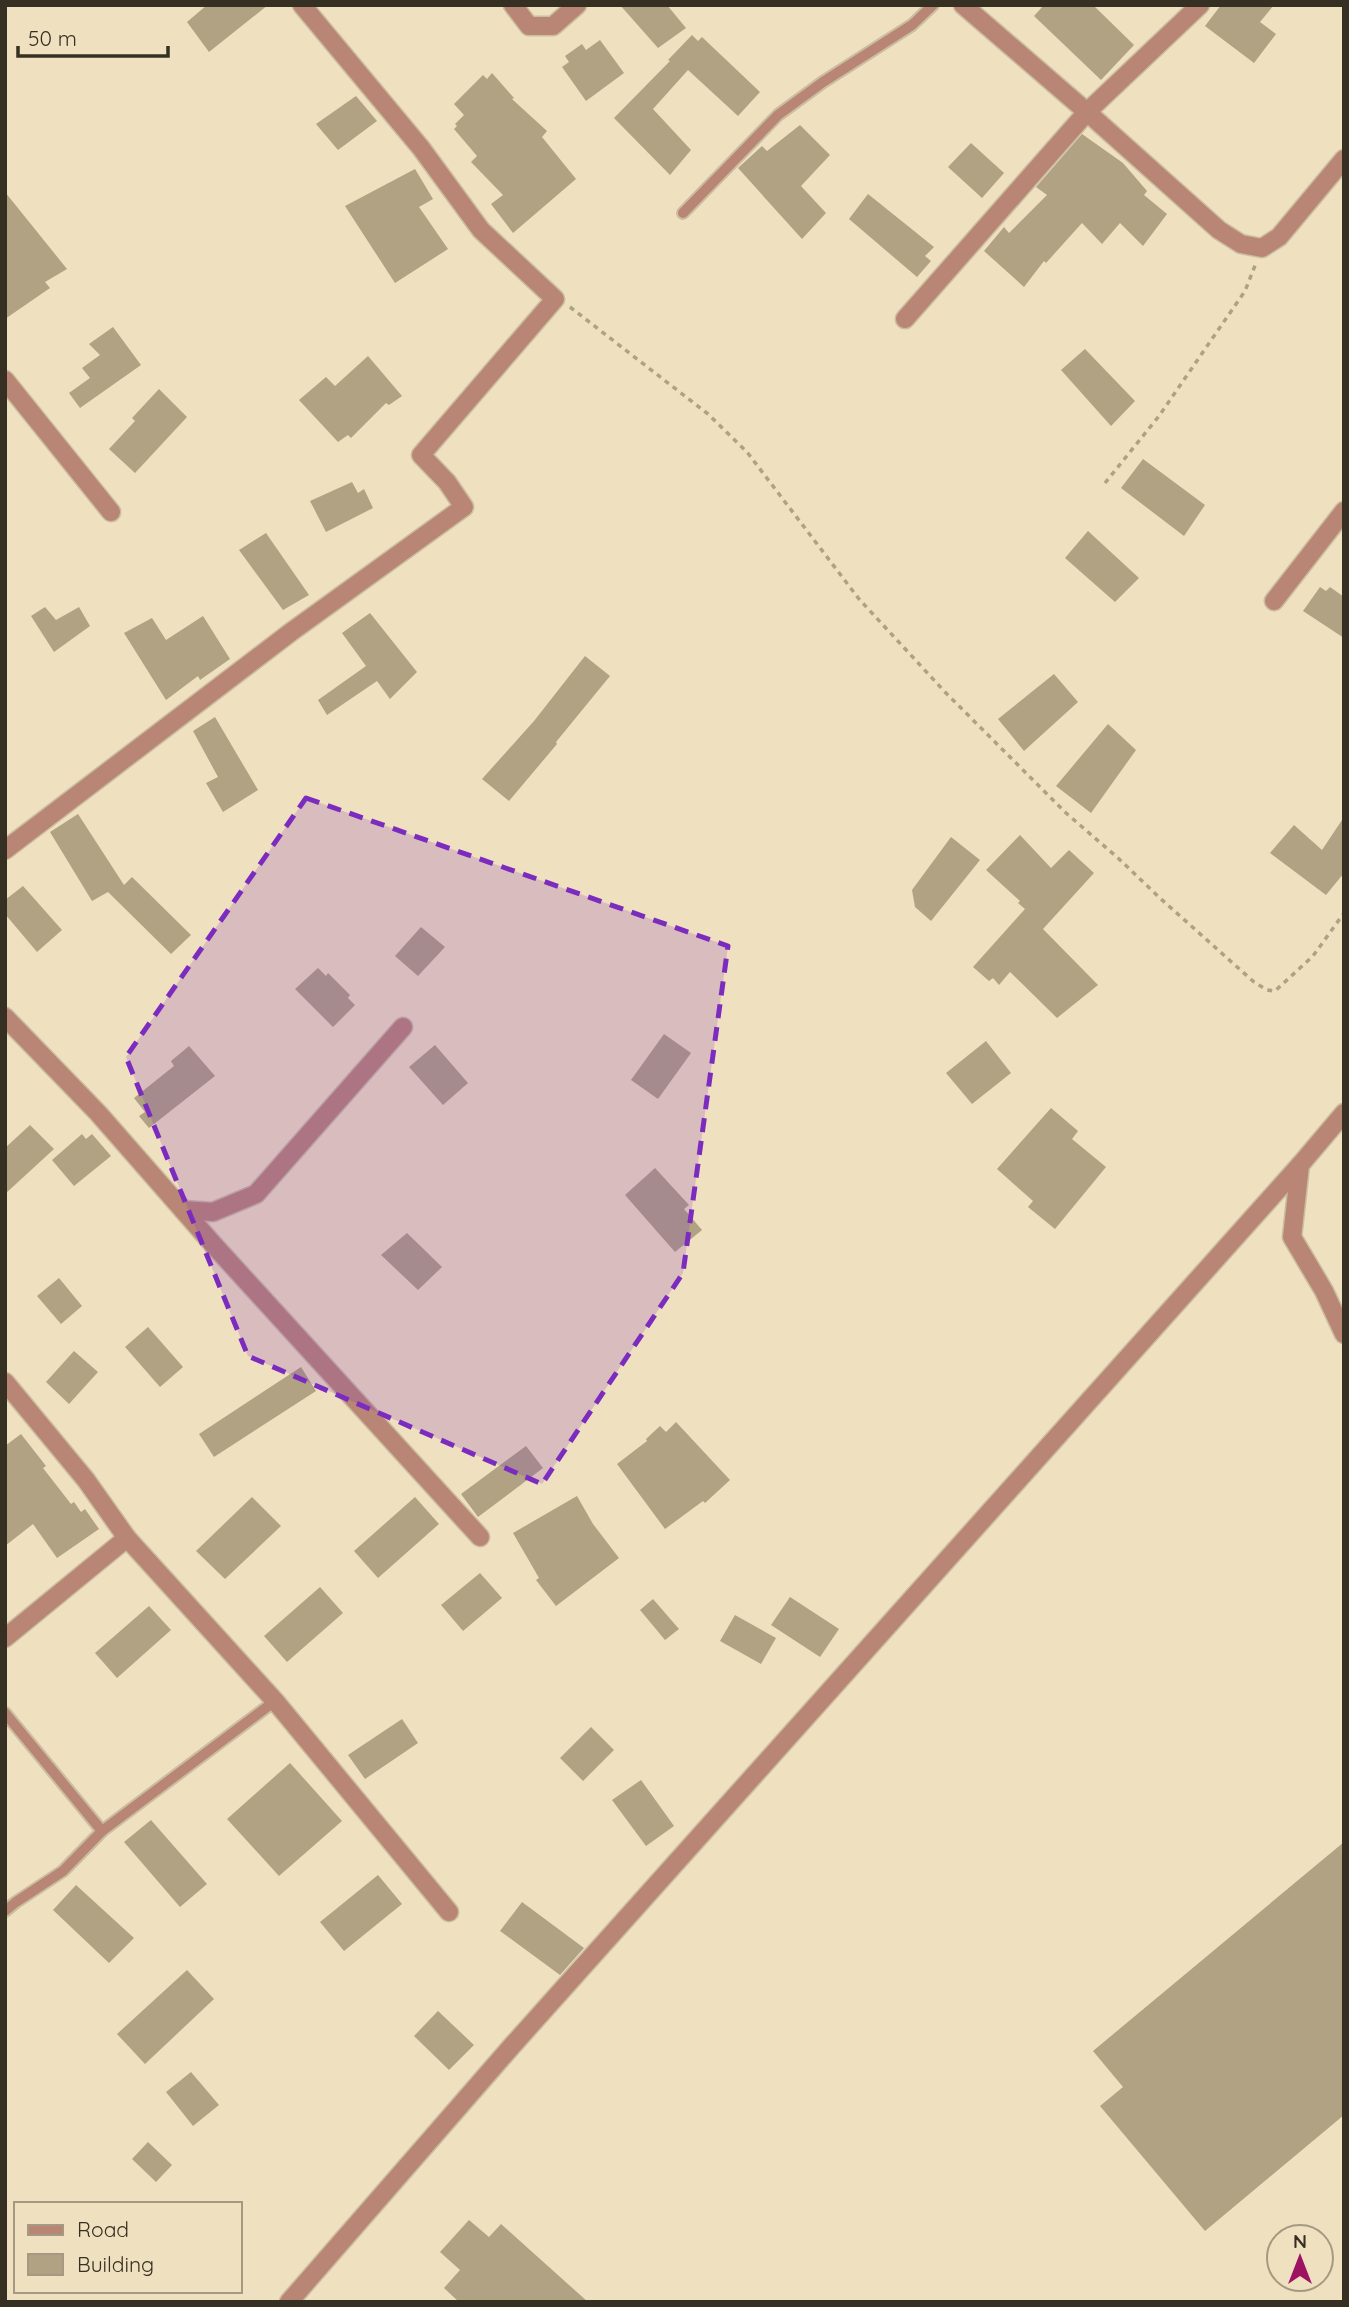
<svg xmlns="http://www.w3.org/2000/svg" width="1349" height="2307" font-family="Quicksand,sans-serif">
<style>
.building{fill:#b0a283}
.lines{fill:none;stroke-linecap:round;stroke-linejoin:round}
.service-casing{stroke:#cabda0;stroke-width:14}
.minor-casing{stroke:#cabda0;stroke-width:21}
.path{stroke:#ada187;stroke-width:3.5;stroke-dasharray:5 5;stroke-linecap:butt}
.service{stroke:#b98675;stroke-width:10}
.minor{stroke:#b98675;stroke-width:18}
.marked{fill:#7b2cbf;fill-opacity:0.2;stroke:#7b2cbf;stroke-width:5;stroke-dasharray:14 9;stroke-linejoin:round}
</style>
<rect width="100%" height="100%" fill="#efe0bf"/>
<g class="building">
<path d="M207 5H268L209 52 187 22Z"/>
<path d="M620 5H667L686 28 658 48Z"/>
<path d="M1044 5H1093L1134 45 1101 80 1034 16Z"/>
<path d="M1221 5H1274L1260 22 1276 34 1254 63 1205 26Z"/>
<path d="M692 35 698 41 702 37 760 92 738 116 688 70 653 109 691 150 670 175 614 118 670 61 668 60Z"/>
<path d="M600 40 624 73 586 101 562 67 569 62 565 56 582 44 586 50Z"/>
<path d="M492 73 514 98 512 99 547 131 542 137 576 179 513 233 491 204 503 195 471 162 477 156 454 129 457 126 455 124 464 115 454 104 483 75 487 79Z"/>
<path d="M356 96 377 121 338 150 316 124Z"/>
<path d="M800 125 830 155 801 186 826 213 802 239 738 168 762 146 767 151Z"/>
<path d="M1082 134 1123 163 1147 191 1144 195 1167 214 1143 246 1120 223 1102 244 1082 223 1046 263 1044 261 1024 287 984 251 1004 227 1009 233 1047 195 1036 187Z"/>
<path d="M971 143 1004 173 982 198 948 167Z"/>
<path d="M415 169 433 199 419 207 448 249 395 283 345 206Z"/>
<path d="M5 192 67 269 45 282 50 288 5 319Z"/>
<path d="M868 194 934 247 925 256 931 261 917 277 849 219Z"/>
<path d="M113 327 141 365 80 408 69 393 90 378 82 368 100 355 89 344Z"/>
<path d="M1085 349 1135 401 1111 426 1061 370Z"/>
<path d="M368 356 402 396 389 405 386 403 351 438 348 435 338 442 299 400 326 377 335 386Z"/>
<path d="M159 389 187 417 135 473 109 449 135 421 132 418Z"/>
<path d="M1143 459 1205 505 1184 536 1121 488Z"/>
<path d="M352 482 358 493 364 489 373 508 326 532 310 501Z"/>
<path d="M1088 531 1139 578 1115 602 1065 558Z"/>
<path d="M266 533 309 595 283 610 239 550Z"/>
<path d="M1320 587 1326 591 1330 587 1344 597V638L1303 611Z"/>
<path d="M45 607 56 620 79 607 90 626 54 652 31 616Z"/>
<path d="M370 613 417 672 390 699 377 681 327 715 318 700 366 666 342 633Z"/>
<path d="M203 616 230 659 200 680 198 676 166 700 124 633 152 618 166 640Z"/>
<path d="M585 656 610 676 556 742 557 744 509 801 482 779 534 721Z"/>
<path d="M1054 674 1078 702 1024 751 998 719Z"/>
<path d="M215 717 258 790 223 812 206 783 218 777 193 731Z"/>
<path d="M1108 724 1136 750 1091 813 1056 786Z"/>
<path d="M78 814 124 885 132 877 191 935 171 954 108 892 92 901 50 832Z"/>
<path d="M1344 817V873L1326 895 1270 853 1294 825 1322 850Z"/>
<path d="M1020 835 1051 868 1069 850 1094 873 1043 929 1098 985 1057 1018 1010 972 999 985 993 978 989 981 973 967 1025 909 1018 903 1020 901 986 870Z"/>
<path d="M951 837 980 860 931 921 915 907 912 890Z"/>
<path d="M23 886 62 930 37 952 5 914V900Z"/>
<path d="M421 927 445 947 418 976 395 956Z"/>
<path d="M318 968 326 976 328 973 350 995 348 998 355 1005 333 1027 295 989Z"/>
<path d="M664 1034 691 1053 658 1099 631 1080Z"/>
<path d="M986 1041 1011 1073 972 1104 946 1073Z"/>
<path d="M435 1045 468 1083 443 1105 409 1067Z"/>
<path d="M189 1046 215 1076 149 1128 139 1116 145 1112 134 1098 174 1066 171 1061Z"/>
<path d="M1051 1108 1078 1131 1072 1139 1106 1167 1055 1229 1028 1207 1033 1201 997 1169Z"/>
<path d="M30 1125 54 1149 5 1194V1148Z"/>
<path d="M82 1134 86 1139 92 1134 111 1156 74 1186 52 1160Z"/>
<path d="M655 1168 689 1205 684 1209 702 1230 675 1252 625 1195Z"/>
<path d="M407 1233 442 1267 418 1290 381 1255Z"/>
<path d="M59 1278 82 1306 61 1324 37 1296Z"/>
<path d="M148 1327 183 1367 160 1387 125 1347Z"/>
<path d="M74 1351 98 1372 69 1404 46 1382Z"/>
<path d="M301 1367 316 1391 214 1457 199 1434Z"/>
<path d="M676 1422 730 1480 705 1503 703 1501 665 1529 617 1464 647 1441 646 1439 660 1426 666 1432Z"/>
<path d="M21 1434 46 1466 43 1468 71 1504 74 1502 81 1512 85 1509 99 1529 57 1558 33 1524 5 1546V1446Z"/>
<path d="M526 1446 543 1468 478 1517 461 1494Z"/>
<path d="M577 1496 593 1524 619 1558 556 1606 536 1580 539 1578 513 1533Z"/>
<path d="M252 1497 281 1526 225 1579 196 1551Z"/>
<path d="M415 1497 439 1524 378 1578 354 1551Z"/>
<path d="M480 1573 502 1598 463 1631 441 1605Z"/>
<path d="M320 1587 343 1613 287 1662 264 1636Z"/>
<path d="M790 1597 839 1629 820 1657 771 1625Z"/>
<path d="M653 1599 679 1629 665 1640 640 1610Z"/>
<path d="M149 1606 171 1630 117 1678 95 1653Z"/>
<path d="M735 1615 776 1638 761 1664 720 1641Z"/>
<path d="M402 1719 418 1743 365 1779 348 1755Z"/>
<path d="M591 1727 614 1750 583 1781 560 1758Z"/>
<path d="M290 1763 342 1821 279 1876 227 1819Z"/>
<path d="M641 1780 674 1826 646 1846 612 1800Z"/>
<path d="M151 1820 207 1884 180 1907 124 1842Z"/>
<path d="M1344 1842V2115L1205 2231 1100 2106 1123 2087 1093 2051Z"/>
<path d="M378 1875 402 1904 344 1951 320 1922Z"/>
<path d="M76 1885 134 1938 109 1963 53 1910Z"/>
<path d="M522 1902 584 1948 560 1975 500 1931Z"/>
<path d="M187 1970 214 1999 145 2064 117 2034Z"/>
<path d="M438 2011 474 2045 449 2070 414 2036Z"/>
<path d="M191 2072 219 2105 193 2126 166 2092Z"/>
<path d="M148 2142 172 2165 156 2182 132 2159Z"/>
<path d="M469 2220 489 2237 501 2224 588 2302H459L444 2288 460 2270 440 2252Z"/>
</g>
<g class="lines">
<g class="service-casing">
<g id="service">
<path d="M683 213 778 115 823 82 912 25 933 5"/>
<path d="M5 1713 102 1831"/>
<path d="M5 1911 16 1902 63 1871 102 1831 275 1701"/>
</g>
</g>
<g class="minor-casing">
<g id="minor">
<path d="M513 5 529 26H553L577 5"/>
<path d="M963 5 1087 112 1219 230 1241 244 1262 248 1279 237 1344 159"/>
<path d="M905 319 1087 112 1200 5"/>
<path d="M5 380 111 512"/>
<path d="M1274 601 1344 511"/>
<path d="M5 850 291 632 464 507 447 482 421 455 555 299 481 230 421 148 302 5"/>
<path d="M5 1017 98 1113 211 1242 480 1537"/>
<path d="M1344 1113 1300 1165 1292 1237 1324 1291 1344 1334"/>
<path d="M183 1210 213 1212 256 1194 403 1027"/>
<path d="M5 1382 86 1480 127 1538 275 1701 449 1912"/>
<path d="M5 1638 127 1538"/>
<path d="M289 2302 511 2047 1300 1165"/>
</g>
</g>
<g class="path">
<path d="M570 307 708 414 747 452 859 599 945 692 1066 813 1118 858 1161 899 1254 982 1267 990 1275 991 1313 956 1344 913"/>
<path d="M1105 483 1159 416 1245 291 1256 263"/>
</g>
<use href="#service" class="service"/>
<use href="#minor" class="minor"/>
</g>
<path class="marked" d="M306 798 728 946 683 1273 542 1484 248 1356 126 1057Z"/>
<rect width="1349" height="2307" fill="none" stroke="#363023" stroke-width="14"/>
<rect x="14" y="2202" width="228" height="91" fill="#efe0bf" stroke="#a59a81" stroke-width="2"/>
<rect x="28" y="2225" width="35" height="10" fill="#b98675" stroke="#a59a81" stroke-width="2"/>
<text x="77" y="2237" font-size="21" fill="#363023">Road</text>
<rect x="28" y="2254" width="35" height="21" fill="#b0a283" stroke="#a59a81" stroke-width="2"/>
<text x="77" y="2272" font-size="21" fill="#363023">Building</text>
<g transform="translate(1300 2258)"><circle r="33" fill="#efe0bf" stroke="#a59a81" stroke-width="2"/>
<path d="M0-5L12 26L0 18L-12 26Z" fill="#9d1362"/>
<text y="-10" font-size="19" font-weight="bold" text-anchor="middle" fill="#363023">N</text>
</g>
<path d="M18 46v10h150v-10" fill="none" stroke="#363023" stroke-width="3.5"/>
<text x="28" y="46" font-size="21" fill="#363023" stroke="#efe0bf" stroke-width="5" paint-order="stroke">50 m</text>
</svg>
